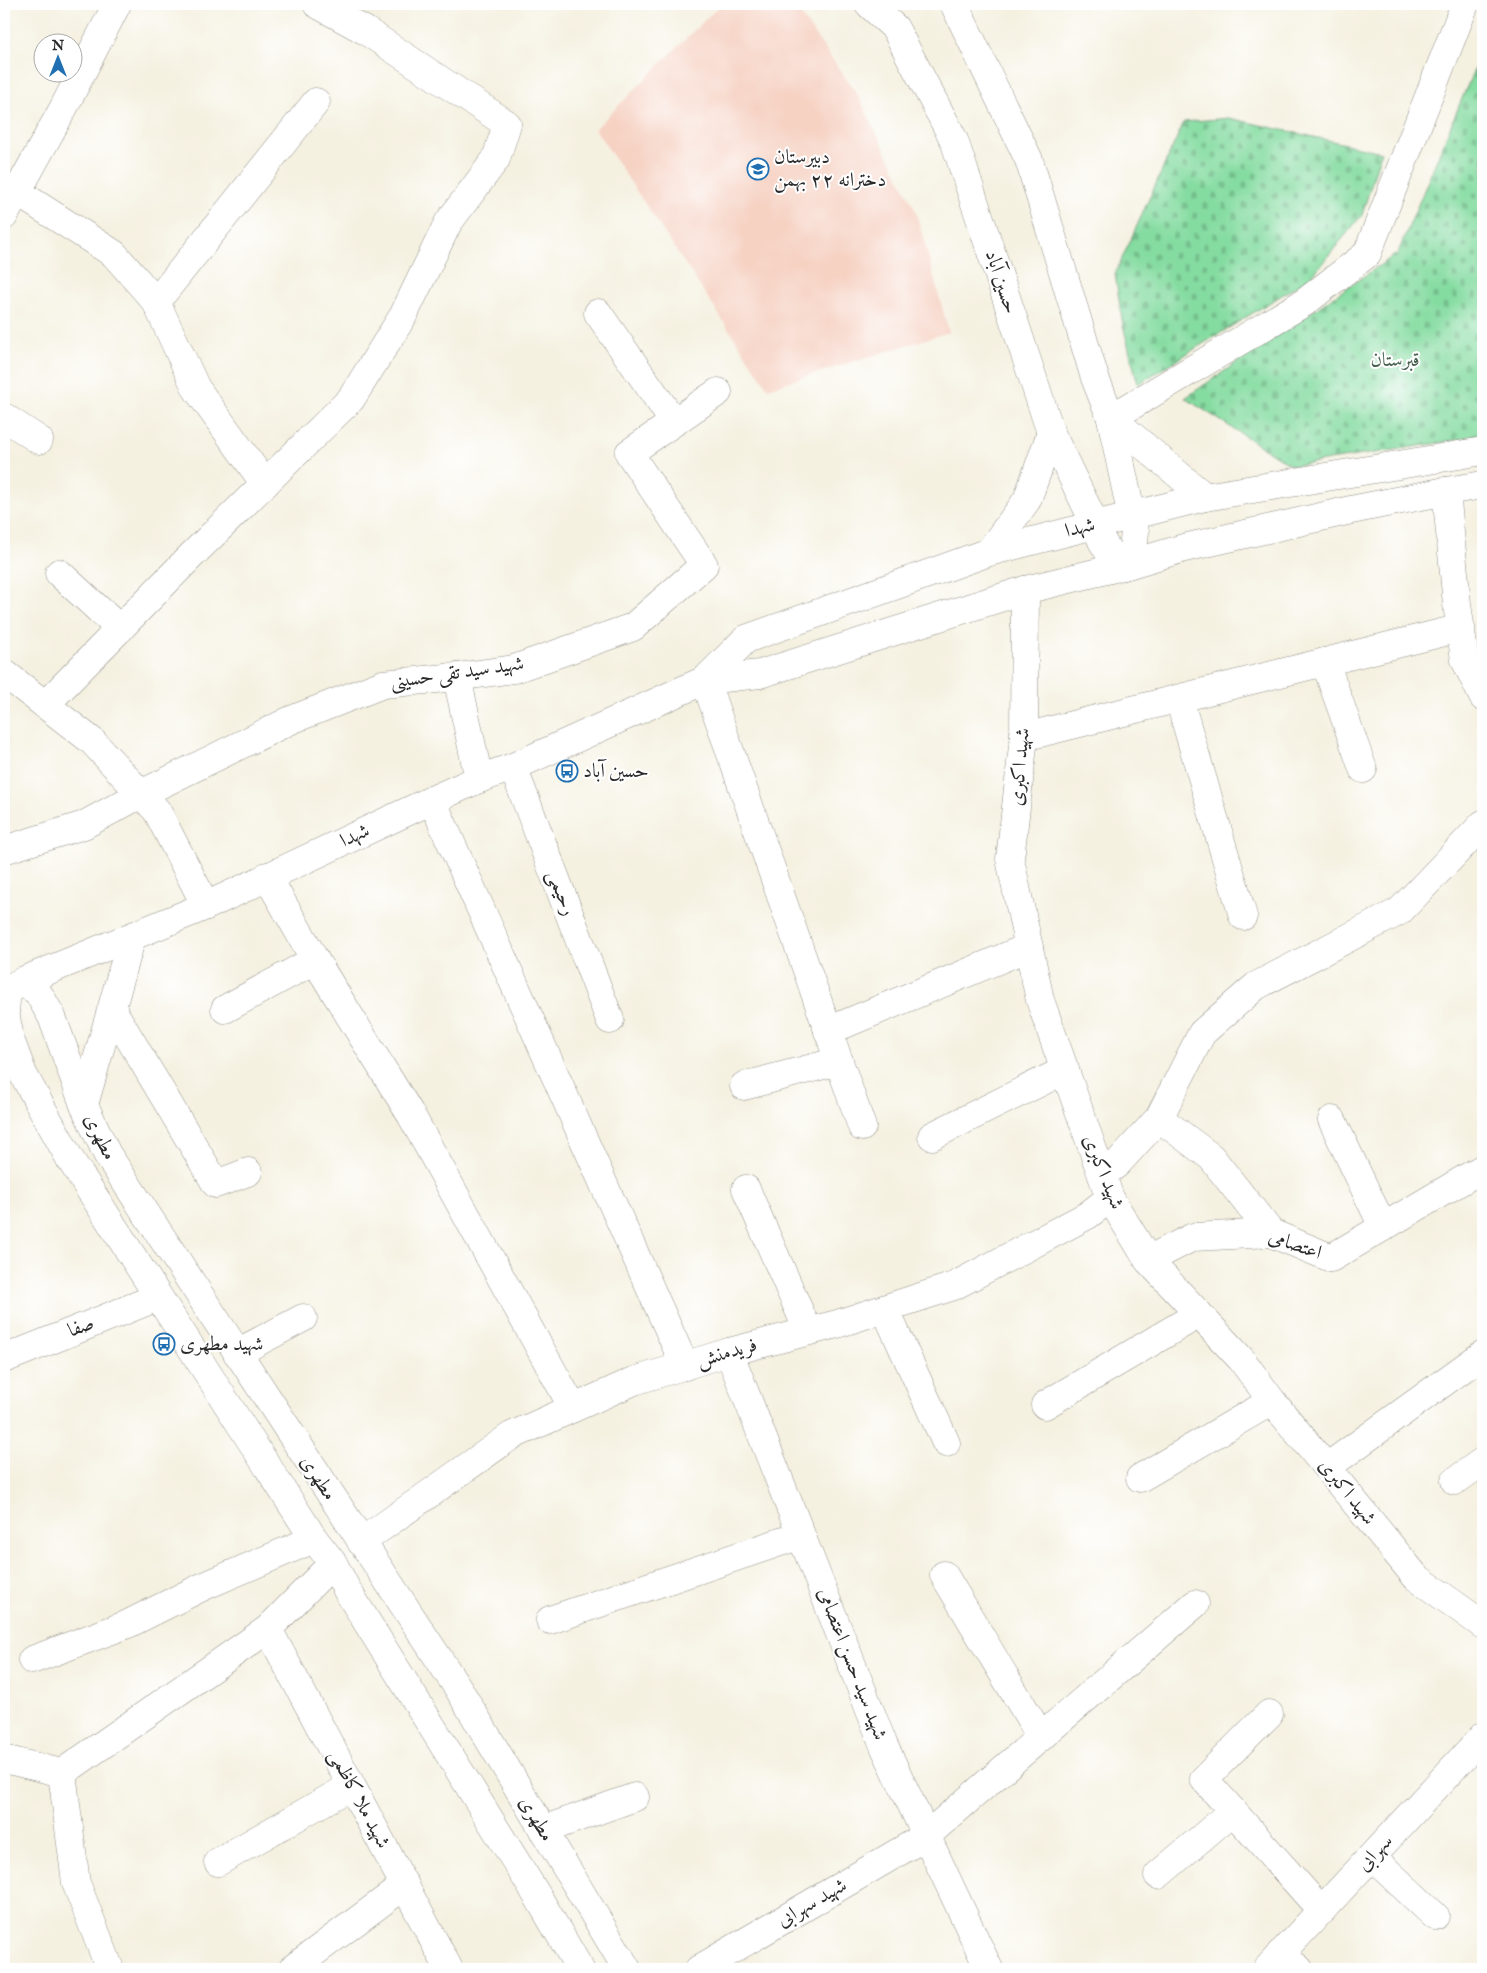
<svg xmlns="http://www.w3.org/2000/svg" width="1487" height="1973" font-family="'IM FELL English',Amiri,serif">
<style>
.built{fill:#f6d2c3}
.cemetery{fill:url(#cemetery-stones);stroke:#588466}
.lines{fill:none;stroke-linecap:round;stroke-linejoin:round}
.street-casing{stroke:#908e86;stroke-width:29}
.secondary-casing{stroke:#908e86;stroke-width:29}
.street{stroke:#fff;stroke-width:28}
.secondary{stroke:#fff;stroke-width:28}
.labels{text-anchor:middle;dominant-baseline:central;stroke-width:4;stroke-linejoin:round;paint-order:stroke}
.poi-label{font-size:20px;fill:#2b2b2b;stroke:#fff;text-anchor:start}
.street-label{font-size:20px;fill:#2b2b2b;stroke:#fff}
.park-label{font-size:20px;fill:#46604e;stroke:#fff}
</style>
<defs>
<pattern id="cemetery-stones" width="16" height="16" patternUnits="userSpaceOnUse" patternTransform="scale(1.25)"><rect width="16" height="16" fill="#85dca1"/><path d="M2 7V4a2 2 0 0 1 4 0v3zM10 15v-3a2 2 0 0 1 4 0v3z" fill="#73bd8b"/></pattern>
</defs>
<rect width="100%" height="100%" fill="#fff"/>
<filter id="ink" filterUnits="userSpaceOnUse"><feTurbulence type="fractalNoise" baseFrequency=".02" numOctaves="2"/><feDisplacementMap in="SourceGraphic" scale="10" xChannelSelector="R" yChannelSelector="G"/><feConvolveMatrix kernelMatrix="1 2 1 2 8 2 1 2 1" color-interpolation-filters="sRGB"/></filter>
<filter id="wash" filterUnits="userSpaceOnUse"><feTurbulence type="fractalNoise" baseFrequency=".0096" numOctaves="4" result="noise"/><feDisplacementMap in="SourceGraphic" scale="20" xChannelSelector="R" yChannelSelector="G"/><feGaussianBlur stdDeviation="1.12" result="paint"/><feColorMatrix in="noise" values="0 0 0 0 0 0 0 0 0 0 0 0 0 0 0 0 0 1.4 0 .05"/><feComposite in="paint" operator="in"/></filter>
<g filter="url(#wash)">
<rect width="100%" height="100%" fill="#f5f1e1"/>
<path class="built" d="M721 4H793L857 94 915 209 949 332 768 388 595 129Z"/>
<g class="cemetery">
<path d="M1483 48V436L1292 466 1185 398 1398 253Z"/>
<path d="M1229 118 1381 152 1362 215 1311 277 1138 384 1123 325 1115 274 1184 122Z"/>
</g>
</g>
<g filter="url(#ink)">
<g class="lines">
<g class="street-casing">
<g id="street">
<path d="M17 192 114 254 156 302 196 388 265 484"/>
<path d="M4 216 64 107 117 4"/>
<path d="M156 302 316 102"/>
<path d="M598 313 674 422"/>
<path d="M4 417 39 440"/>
<path d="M1111 418 1305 302 1367 254 1465 4"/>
<path d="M1446 491 1457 604 1465 660 1483 697"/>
<path d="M59 573 120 629"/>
<path d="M1025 590 1024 737 1010 859 1040 1000 1110 1198 1148 1260 1241 1359 1272 1401 1416 1577 1483 1625"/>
<path d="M1325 662 1363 769"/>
<path d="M4 673 92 741 157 811 206 906"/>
<path d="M457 677 479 779"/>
<path d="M705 680 862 1127"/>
<path d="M1179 699 1243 916"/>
<path d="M45 705 189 558 351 399 403 316 448 223 496 159 507 124 366 31 317 4"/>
<path d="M1024 737 1461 628"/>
<path d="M513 767 610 1020"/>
<path d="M432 800 685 1366"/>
<path d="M4 850 84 825 141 794 291 720 383 684 457 677 514 669 633 627 704 565 629 453 718 392"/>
<path d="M267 876 315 960 411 1115 573 1408"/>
<path d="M112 1009 216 1184 248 1172"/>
<path d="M225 1009 315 960"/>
<path d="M828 1031 1029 947"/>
<path d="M744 1086 839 1061"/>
<path d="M1159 1118 1211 1157 1271 1233"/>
<path d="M1332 1120 1383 1227"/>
<path d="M932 1136 1065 1070"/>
<path d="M1102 1175 1117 1164 1159 1118 1202 1033 1256 986 1400 911 1483 824"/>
<path d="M746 1189 808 1331"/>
<path d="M1148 1260 1193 1237 1271 1233 1331 1258 1483 1168"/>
<path d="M885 1309 946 1443"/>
<path d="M729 1352 884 1746 989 1969"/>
<path d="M237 1353 303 1318"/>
<path d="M4 1359 158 1297"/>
<path d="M1045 1405 1199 1314"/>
<path d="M1327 1467 1483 1354"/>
<path d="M1140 1478 1272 1401"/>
<path d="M1455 1481 1483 1461"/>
<path d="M361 1542 511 1436 634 1381 729 1352 837 1324 954 1286 1088 1215 1110 1198"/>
<path d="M944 1575 1041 1737"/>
<path d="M550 1620 801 1535"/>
<path d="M268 1629 449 1969"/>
<path d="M32 1660 128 1624 202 1587 314 1539"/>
<path d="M1269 1714 1204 1779 1322 1911"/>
<path d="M4 1759 62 1773 268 1629 333 1563"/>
<path d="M62 1773 76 1883 110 1969"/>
<path d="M543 1830 635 1797"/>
<path d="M1372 1857 1435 1916"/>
<path d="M218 1862 351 1786"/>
<path d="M1158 1875 1233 1811"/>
<path d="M1280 1954 1299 1969"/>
<path d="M292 1969 405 1885"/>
<path d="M699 1969 926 1836 1195 1604"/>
<path d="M1267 1969 1483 1736"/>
</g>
</g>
<g class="secondary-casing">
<g id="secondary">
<path d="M869 4 895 28 954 140 1051 433 1095 524 1102 541 1110 554 1123 566"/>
<path d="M954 4 1029 160 1095 378 1111 418 1135 532 1133 549 1127 565"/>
<path d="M1111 418 1205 497"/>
<path d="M989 552 1027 500 1051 433"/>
<path d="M705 680 746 639 989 552 1205 497 1483 451"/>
<path d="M25 980 40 996 52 1017 84 1105 107 1154 458 1688 627 1969"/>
<path d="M7 989 5 1012 10 1039 23 1074 70 1159 314 1539 333 1563 347 1590 538 1897 580 1969"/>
<path d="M4 991 25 980 206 906 432 800 479 779 513 767 705 680 760 674 1025 590 1127 565 1184 548 1351 510 1446 491 1483 485"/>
<path d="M84 1105 132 937"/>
</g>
</g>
<use href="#street" class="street"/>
<use href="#secondary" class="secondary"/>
</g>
</g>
<defs>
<g id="school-ring" transform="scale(1.125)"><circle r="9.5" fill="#fff" stroke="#1f6fb2" stroke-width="1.5"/><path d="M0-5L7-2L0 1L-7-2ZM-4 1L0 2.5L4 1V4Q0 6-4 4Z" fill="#1f6fb2"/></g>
<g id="bus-ring" transform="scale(1.125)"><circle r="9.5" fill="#fff" stroke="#1f6fb2" stroke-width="1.5"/><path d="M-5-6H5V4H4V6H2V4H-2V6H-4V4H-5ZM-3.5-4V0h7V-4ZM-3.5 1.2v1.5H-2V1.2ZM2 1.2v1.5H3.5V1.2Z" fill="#1f6fb2"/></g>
</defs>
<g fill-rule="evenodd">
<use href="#school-ring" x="758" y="169"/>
<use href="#bus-ring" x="567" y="771"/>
<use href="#bus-ring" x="164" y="1344"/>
</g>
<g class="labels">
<g class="poi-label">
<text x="774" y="157">دبیرستان<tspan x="774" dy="23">دخترانه ۲۲ بهمن</tspan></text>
<text x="583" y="771">حسین آباد</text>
<text x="180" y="1344">شهید مطهری</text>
</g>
<g class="street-label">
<text transform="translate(1001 282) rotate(72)">حسین آباد</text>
<text transform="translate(1080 528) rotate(-14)">شهدا</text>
<text transform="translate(457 673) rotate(-8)">شهید سید تقی حسینی</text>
<text transform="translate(1020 767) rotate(-85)">شهید اکبری</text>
<text transform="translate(355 836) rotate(-25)">شهدا</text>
<text transform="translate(561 893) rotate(69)">رحیمی</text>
<text transform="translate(100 1137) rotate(64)">مطهری</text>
<text transform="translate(1103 1172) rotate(68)">شهید اکبری</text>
<text transform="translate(1295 1245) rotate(19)">اعتصامی</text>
<text transform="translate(81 1327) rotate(-22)">صفا</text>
<text transform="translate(727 1353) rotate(-16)">فریدمنش</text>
<text transform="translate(318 1478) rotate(57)">مطهری</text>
<text transform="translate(1347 1492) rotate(51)">شهید اکبری</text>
<text transform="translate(852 1664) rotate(69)">شهید سید حسن اعتصامی</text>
<text transform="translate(359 1799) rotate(62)">شهید ملا کاظمی</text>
<text transform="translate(536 1819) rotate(59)">مطهری</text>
<text transform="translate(1375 1853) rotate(-47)">سهرابی</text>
<text transform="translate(812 1903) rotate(-30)">شهید سهرابی</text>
</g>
<g class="park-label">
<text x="1395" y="360">قبرستان</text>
</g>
</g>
<rect width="1487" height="1973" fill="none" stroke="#fff" stroke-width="20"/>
<g transform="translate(58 58)"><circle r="24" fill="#ffffff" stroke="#aaaaaa"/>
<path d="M0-4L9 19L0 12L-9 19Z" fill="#1f6fb2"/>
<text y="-8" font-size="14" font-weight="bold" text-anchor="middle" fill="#2b2b2b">N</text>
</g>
</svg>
